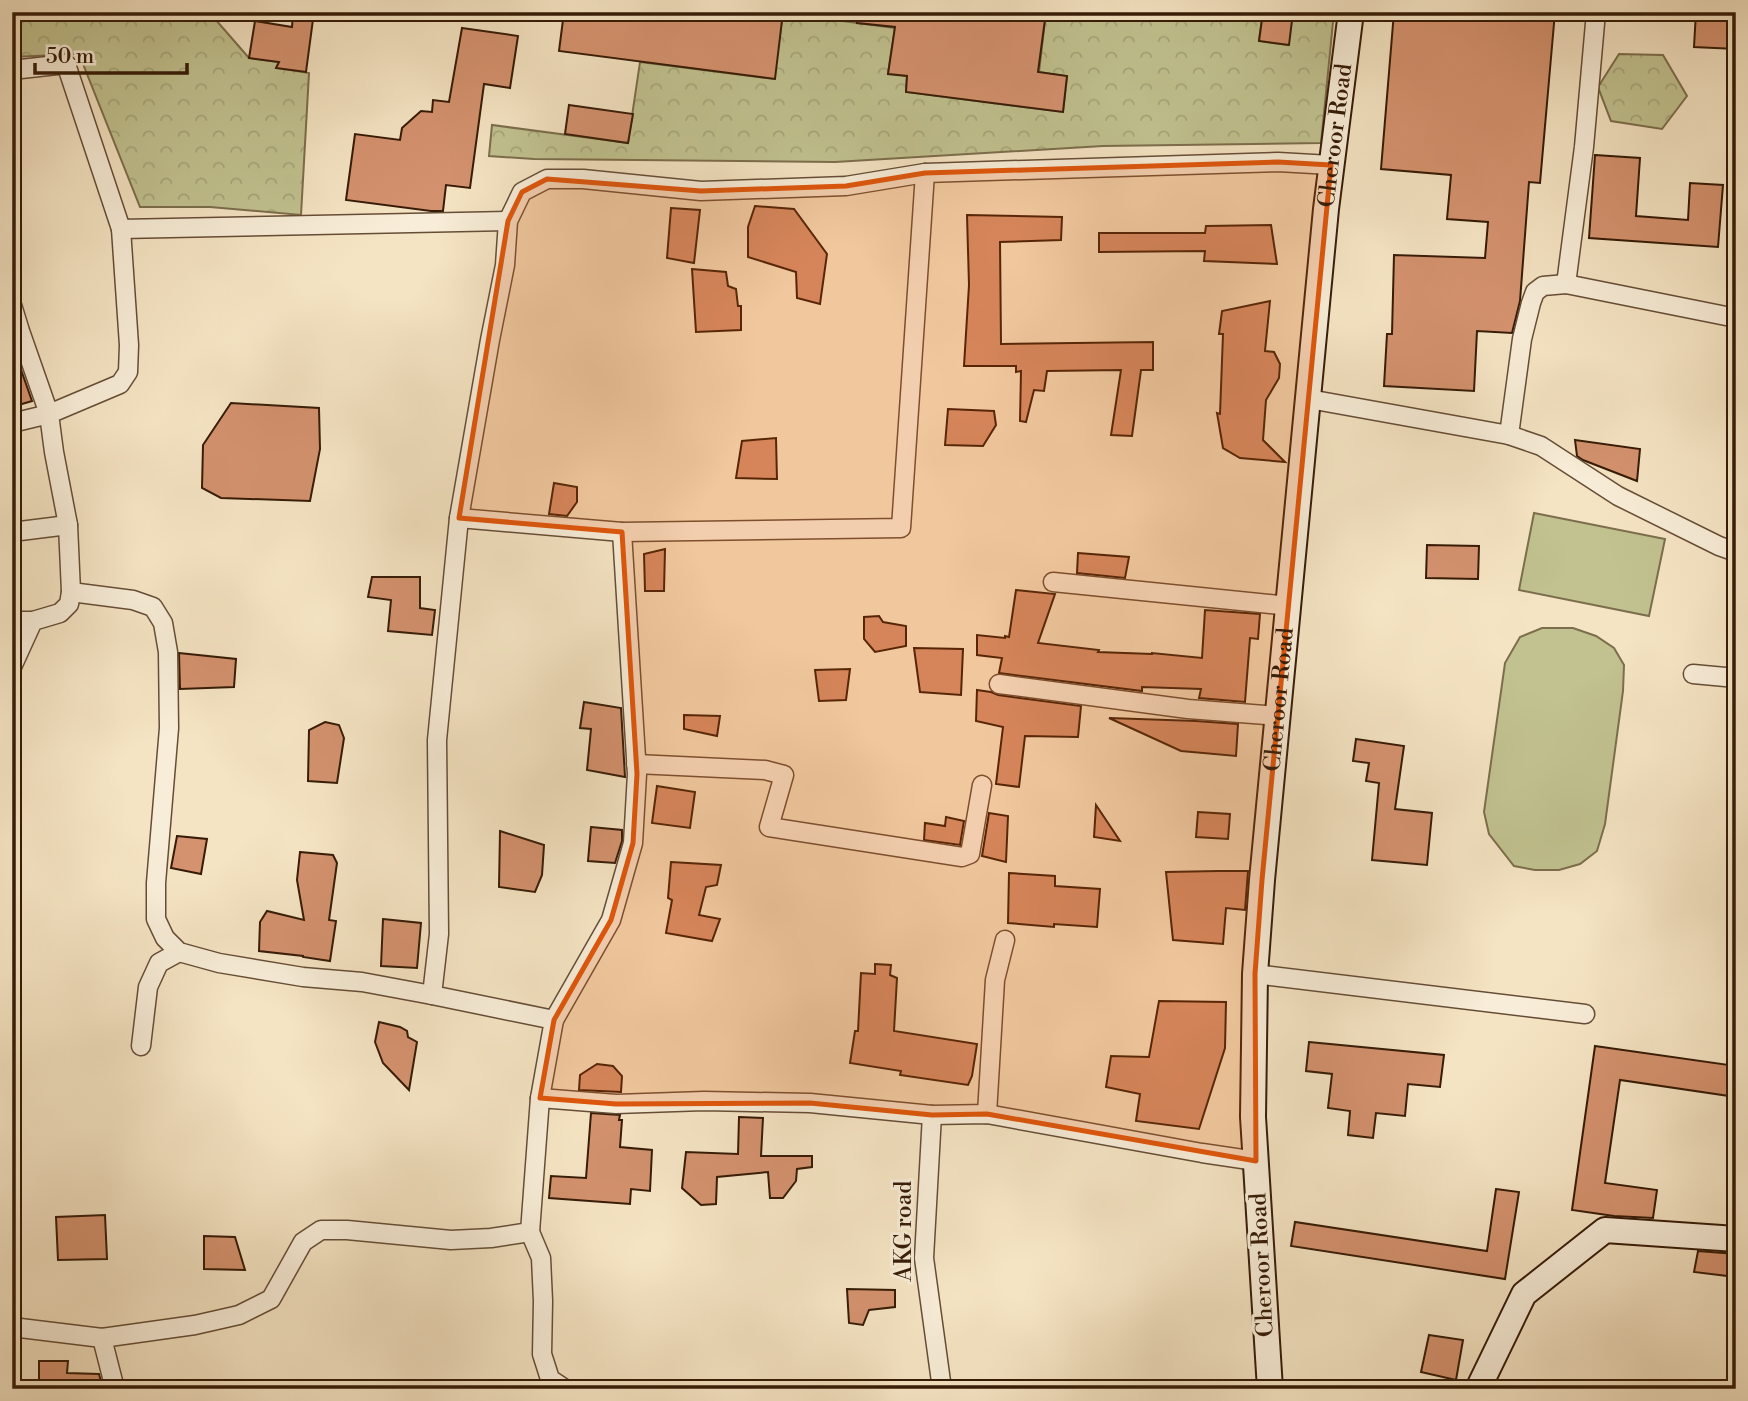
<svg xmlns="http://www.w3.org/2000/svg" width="1748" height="1401" font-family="'Libre Bodoni',serif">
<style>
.forest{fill:url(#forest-crowns);stroke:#7c6e4c;stroke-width:2}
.garden{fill:#c1c290;stroke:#7c6e4c;stroke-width:2}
.building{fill:#d4926e;stroke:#361b07;stroke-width:2}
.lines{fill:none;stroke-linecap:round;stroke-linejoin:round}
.street-casing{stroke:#664d36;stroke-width:21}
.secondary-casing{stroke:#361b07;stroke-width:28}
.street{stroke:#f8edd8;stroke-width:18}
.secondary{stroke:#f8edd8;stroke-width:24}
.marked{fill:#df560c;fill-opacity:0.2;stroke:#df560c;stroke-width:5;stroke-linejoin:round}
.labels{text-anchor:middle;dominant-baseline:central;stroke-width:6;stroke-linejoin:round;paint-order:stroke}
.street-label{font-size:23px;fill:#361b07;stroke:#f8edd8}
</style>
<defs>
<pattern id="forest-crowns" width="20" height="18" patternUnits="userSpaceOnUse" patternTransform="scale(1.75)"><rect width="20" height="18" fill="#c1c290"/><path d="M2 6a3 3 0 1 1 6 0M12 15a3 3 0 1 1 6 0" fill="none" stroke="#a6a67b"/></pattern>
</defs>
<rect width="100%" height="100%" fill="#f5e4c3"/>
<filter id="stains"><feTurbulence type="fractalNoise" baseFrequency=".00286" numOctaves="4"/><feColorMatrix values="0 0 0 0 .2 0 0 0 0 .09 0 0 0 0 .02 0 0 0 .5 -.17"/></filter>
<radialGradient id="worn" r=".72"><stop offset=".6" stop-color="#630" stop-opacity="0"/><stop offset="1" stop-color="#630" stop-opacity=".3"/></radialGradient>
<g class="forest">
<path d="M12 12H209L249 58 279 62 277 68 309 73 301 215 210 207H140L79 54 12 57Z"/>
<path d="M1046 12H1263L1259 41 1288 45 1293 12H1334L1321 143 1103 146 835 162 534 159 489 156 492 125 628 143 640 62 774 79 783 13 895 28 888 73 907 76 906 92 1063 112 1067 76 1039 72Z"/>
<path d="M1619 54 1663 55 1687 96 1662 129 1611 121 1598 87Z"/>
</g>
<g class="garden">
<path d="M1534 513 1665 539 1649 616 1519 590Z"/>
<path d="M1542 628H1573L1596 636 1614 648 1624 665 1623 691 1605 824 1597 851 1580 864 1559 870H1535L1514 866 1489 834 1484 812 1505 663 1520 637Z"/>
</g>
<g class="building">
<path d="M293 12H314L306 72 276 68 279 62 249 58 255 21 292 27Z"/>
<path d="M564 12H783L775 79 559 51Z"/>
<path d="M858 12H1046L1038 72 1067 76 1063 112 906 92 907 76 888 74 895 27 857 23Z"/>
<path d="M1263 12H1293L1289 45 1259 41Z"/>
<path d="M1394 12H1555L1540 183 1529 182 1520 301 1512 333 1477 331 1474 391 1384 386 1387 334H1392L1394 255 1485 258 1488 222 1447 219 1451 175 1381 169Z"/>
<path d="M1696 12H1736V49L1694 47Z"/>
<path d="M462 28 518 36 510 88 484 84 470 188 446 185 443 211H431L346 200 355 134 400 140 402 128 412 119 421 111 432 112 433 100 449 102Z"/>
<path d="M569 105 633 114 628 143 565 134Z"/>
<path d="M1595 155 1640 158 1636 216 1688 220 1690 183 1723 185 1718 247 1589 238Z"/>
<path d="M755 206 794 209 827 254 820 304 797 298 796 272 748 257V227Z"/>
<path d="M671 208 700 210 694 263 667 258Z"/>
<path d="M967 215 1062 217 1061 240 1000 242 1001 344 1153 342V370H1141L1132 436 1111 435 1121 370 1047 371 1044 391 1034 390 1026 422 1020 421 1021 371 1016 372V366H964L969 285Z"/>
<path d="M1271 225 1277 264 1204 261 1205 251 1099 252V233H1205L1206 226Z"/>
<path d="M692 269 726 272 728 286 736 289 738 306H741V330L696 332Z"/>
<path d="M1270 301 1265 351 1274 352 1280 364 1279 378 1266 400 1263 440 1285 462 1240 458 1223 448 1217 413 1220 414 1223 334H1219L1222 311Z"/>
<path d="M12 344 32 401 12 407Z"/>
<path d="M231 403 319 408 320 449 310 501 221 498 202 488 203 445Z"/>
<path d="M948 409 994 411 996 425 983 446 945 445Z"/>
<path d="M776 438 777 479 736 478 742 441Z"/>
<path d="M1575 440 1640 449 1637 481 1583 460 1577 456Z"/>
<path d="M554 483 577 487V502L567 516 549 514Z"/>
<path d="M1427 545 1479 546 1478 579 1426 578Z"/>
<path d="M665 549 664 591H645L644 554Z"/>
<path d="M1078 553 1129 557 1125 578 1077 573Z"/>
<path d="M372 577H420V608L435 610 432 635 388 631 391 600 368 597Z"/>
<path d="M1016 590 1055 594 1038 643 1099 650 1098 652 1152 654V653L1202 658 1205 610 1260 614 1258 639 1250 638 1245 702 1199 698 1201 689 1142 687V691L999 673 1002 658 977 655V635L1005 638V636L1009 637Z"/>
<path d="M879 616 883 622 906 626V646L875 652 864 639V617Z"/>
<path d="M914 648 963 649 961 695 920 692Z"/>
<path d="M179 653 236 659 234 687 180 689Z"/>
<path d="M850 669 846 700 819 701 815 670Z"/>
<path d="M977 690 991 692 998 695 1081 706 1078 737 1025 736 1019 787 996 784 1003 727 976 721Z"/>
<path d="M584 702 621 708 625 777 587 770 591 729 580 728Z"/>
<path d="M684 715 720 716 717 736 684 729Z"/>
<path d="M1109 718 1196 721 1238 724 1236 756 1181 751Z"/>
<path d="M325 722 339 725 344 738 337 783 308 781 309 730Z"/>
<path d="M1356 739 1404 746 1395 809 1432 813 1427 865 1372 860 1379 783 1366 781 1369 763 1353 761Z"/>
<path d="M657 786 695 792 690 828 652 823Z"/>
<path d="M1096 805 1120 841 1094 837Z"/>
<path d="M1198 812 1230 814 1228 839 1196 837Z"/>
<path d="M989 813 1008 816 1006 862 982 856Z"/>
<path d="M946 817 964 821 960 845 924 840 925 823 945 826Z"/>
<path d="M591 827 622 830V841L615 863 588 861Z"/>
<path d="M500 831 544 845 542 875 535 892 499 887Z"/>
<path d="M177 836 207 839 201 874 171 868Z"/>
<path d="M300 852 333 855 337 863 329 920 336 921 330 961 303 957V956L259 951 260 922 267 911 304 920 297 880Z"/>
<path d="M671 862 721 865 717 885 706 887 699 915 720 919 712 941 666 933 672 900 668 898Z"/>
<path d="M1218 871H1248L1245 910 1226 908 1223 944 1173 940 1166 872Z"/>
<path d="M1009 873 1055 876V886L1100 889 1097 927 1054 924V927L1008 923Z"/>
<path d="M383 919 421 923 417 968 381 966Z"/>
<path d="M875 964 891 965 890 975 897 978 894 1031 977 1044 972 1076 968 1085 900 1075 901 1071 850 1063 855 1031H858L861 973 875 974Z"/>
<path d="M1159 1001 1226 1002 1225 1048 1199 1129 1136 1121 1140 1094 1106 1087 1111 1056 1149 1057Z"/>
<path d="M379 1022 400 1027 407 1031 408 1037 417 1042 409 1090 383 1063 375 1042Z"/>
<path d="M1309 1042 1444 1055 1440 1087 1408 1084 1405 1116 1376 1113 1373 1138 1348 1135 1350 1111 1328 1108 1332 1074 1306 1071Z"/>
<path d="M1595 1046 1736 1066V1097L1620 1080 1605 1183 1657 1190 1653 1218 1614 1216 1572 1210Z"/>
<path d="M597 1064 613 1066 622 1076 621 1092 579 1090 580 1075Z"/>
<path d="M591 1113 620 1115 619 1120H622L620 1147 652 1150 650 1191 631 1189 630 1204 549 1198 551 1176 586 1178Z"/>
<path d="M739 1117 763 1118 761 1156H812V1167L797 1169 796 1181 783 1198H770L768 1172 717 1177 716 1204 701 1205 682 1188 686 1152 738 1154Z"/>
<path d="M1496 1189 1519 1192 1505 1279 1291 1246 1295 1222 1487 1251Z"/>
<path d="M105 1215 107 1259 58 1260 56 1217Z"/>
<path d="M204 1236 235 1237 245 1270 204 1269Z"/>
<path d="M1698 1251 1736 1254V1277L1694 1272Z"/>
<path d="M847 1289 895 1290V1307L869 1310 863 1325 849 1323Z"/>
<path d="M1429 1335 1463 1340 1456 1380 1421 1372Z"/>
<path d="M39 1361H68L67 1373 99 1374 103 1389H61V1380H39Z"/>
</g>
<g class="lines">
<g class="street-casing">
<g id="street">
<path d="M12 70 66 64 121 229 508 221"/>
<path d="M1566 284 1584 147 1596 12"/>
<path d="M12 305 20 331 49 414 12 423"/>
<path d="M1309 399 1509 435 1522 339 1531 303 1535 292 1543 286 1566 284 1736 318"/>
<path d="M1509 435 1541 446 1618 496 1719 546 1736 552"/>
<path d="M459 518 622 532 901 528 925 173"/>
<path d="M12 532 68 525"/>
<path d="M1053 582 1289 606"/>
<path d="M71 592 133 600 153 607 163 623 168 652 169 728 156 883V919L165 938 179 952 219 963 303 977 362 982 432 995"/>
<path d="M12 621H33"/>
<path d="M12 667 33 621 60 613 69 604 71 592 68 525 54 452 49 414 120 384 128 372 129 345 121 229"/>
<path d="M1693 674 1736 678"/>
<path d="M999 684 1188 709 1278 716"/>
<path d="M636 764 765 770 784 775 769 827 962 857 970 854 982 785"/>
<path d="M1255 974 1585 1014"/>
<path d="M554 1020 611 920 633 843 637 774 622 532"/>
<path d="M141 1046 148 987 159 963 179 952"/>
<path d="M540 1098 554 1020 432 995 439 934 437 740 459 518 490 340 505 265 508 221 522 192 547 179H583L701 191 846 186 925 173 1278 162 1331 165"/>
<path d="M987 1114 995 980 1005 940"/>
<path d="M932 1115 924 1258 942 1389"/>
<path d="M530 1232 541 1258 543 1301 542 1354 550 1379 565 1389"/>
<path d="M12 1327 102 1338"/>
<path d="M115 1389 102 1338 195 1325 239 1315 271 1299 303 1242 321 1230H347L451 1240 491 1238 530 1232 540 1098 616 1104 704 1101 810 1103 932 1115 987 1114 1202 1153 1256 1161"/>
</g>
</g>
<g class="secondary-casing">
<g id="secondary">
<path id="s1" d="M1270 1389 1253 1117 1255 974 1262 880 1326 209 1351 12"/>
<path d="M1478 1389 1524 1294 1605 1230 1736 1239"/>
</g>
</g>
<use href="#street" class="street"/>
<use href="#secondary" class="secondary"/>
</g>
<path class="marked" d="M1278 162 1331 165 1262 880 1255 974 1256 1161 987 1114 932 1115 810 1103 616 1104 540 1098 554 1020 611 920 633 843 637 774 622 532 459 518 508 221 522 192 547 179 701 191 846 186 925 173Z"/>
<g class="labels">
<g class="street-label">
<text stroke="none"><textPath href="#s1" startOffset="1258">Cheroor Road</textPath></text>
<text stroke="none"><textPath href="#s1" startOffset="691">Cheroor Road</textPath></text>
<text transform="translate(904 1231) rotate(-90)">AKG road</text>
<text transform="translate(1262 1265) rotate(-93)">Cheroor Road</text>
</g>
</g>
<rect width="1748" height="1401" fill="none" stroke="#f5e4c3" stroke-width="42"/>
<rect x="14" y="14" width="1720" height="1373" fill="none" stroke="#361b07" stroke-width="3.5"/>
<rect x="21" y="21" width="1706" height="1359" fill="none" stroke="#361b07" stroke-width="2"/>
<path d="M35 63v10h152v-10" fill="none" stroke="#361b07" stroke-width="3.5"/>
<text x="46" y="63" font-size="21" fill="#361b07" stroke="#f8edd8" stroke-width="5" paint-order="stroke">50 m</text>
<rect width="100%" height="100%" filter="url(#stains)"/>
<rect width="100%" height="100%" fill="url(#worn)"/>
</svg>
